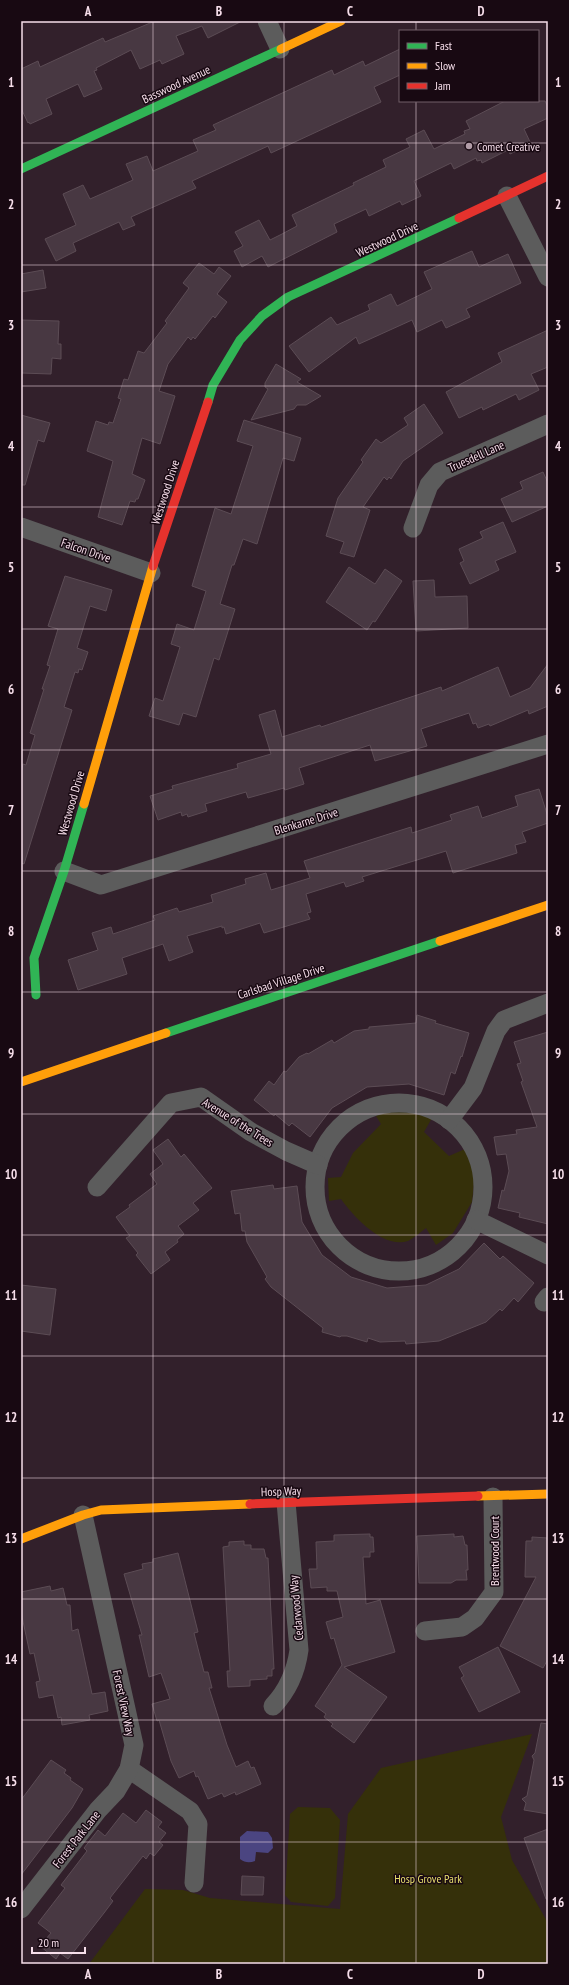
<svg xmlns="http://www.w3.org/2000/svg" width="569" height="1985" font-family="'PT Sans Narrow',sans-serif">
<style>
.green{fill:#35300a}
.water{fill:#4b4581}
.building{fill:#483842;stroke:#5c4c55}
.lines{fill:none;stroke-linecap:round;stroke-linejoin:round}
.street{stroke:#5c5c5c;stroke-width:19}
.fast{stroke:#30b455;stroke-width:9}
.slow{stroke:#ff9f0a;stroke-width:9}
.jam{stroke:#e5322d;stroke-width:9}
.grid{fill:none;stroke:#f6deea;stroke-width:1;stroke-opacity:0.55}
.poi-dot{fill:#b19ca7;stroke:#180912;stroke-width:1.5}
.labels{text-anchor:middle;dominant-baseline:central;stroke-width:3;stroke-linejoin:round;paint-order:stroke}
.street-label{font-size:12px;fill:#f6deea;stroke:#180912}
.poi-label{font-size:12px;fill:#f6deea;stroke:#180912;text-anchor:start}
.park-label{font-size:12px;fill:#e7de6d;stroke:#180912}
.neatline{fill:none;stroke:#f6deea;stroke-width:1.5}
.grid-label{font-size:13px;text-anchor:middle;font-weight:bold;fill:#f6deea}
</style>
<rect width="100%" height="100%" fill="#32202b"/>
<g class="green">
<path d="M389 1110 417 1112 432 1118 424 1132 449 1156 465 1149 475 1173 472 1202 453 1233 436 1245 426 1228C421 1232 414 1238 408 1241 383 1249 354 1217 341 1199L329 1201 328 1178 341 1177 353 1153 381 1124 376 1116Z"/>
<path d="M532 1734 501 1817 512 1860 548 1923V1964H89L145 1889 183 1890 210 1898 340 1909 348 1814 381 1768Z"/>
<path d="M298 1807 330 1808 340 1820 335 1898 328 1906 291 1902 285 1895 290 1814Z"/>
</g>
<path class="water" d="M247 1831 268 1832 272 1838 273 1848 268 1853 256 1852 255 1861C250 1863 245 1863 240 1859V1837Z"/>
<g class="building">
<path d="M155 21H242L208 38 202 26 176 36 184 54 162 64 160 60 140 69 131 50 96 68 97 70 94 71 102 89 84 97 78 84 46 99 52 114 30 124 29 122 28 123 21 108V69L38 61 40 67 103 38 105 42Z"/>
<path d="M400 49V75L374 87 381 102 271 153 268 146 192 181 196 188 131 217 135 225 123 230 119 222 73 243 76 251 56 261 45 239 76 225 63 194 83 185 90 199 133 180 126 164 147 156 153 171 198 151 193 140 216 130 213 125 332 70 334 75 363 61 365 66Z"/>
<path d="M505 101H545L548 107V118L524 129 531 144 510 154 508 150 482 163 481 160 477 161 476 158 454 169 451 163 414 181 421 196 402 205 400 201 369 216 366 209 334 224 337 232 268 267 262 256 242 267 234 251 243 246 235 232 259 220 270 240 282 234 297 226 292 215 354 185 353 183 386 167 383 160 410 147 406 139 424 130 434 149 465 134 464 131 470 129 466 121Z"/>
<path d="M472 251 479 267 508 254 521 283 466 309 470 317 446 328 442 320 417 332 412 320 359 344 356 337 309 372 289 346 331 317 337 325 370 310 368 305 391 294 397 306 432 289 424 272Z"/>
<path d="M199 263 214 274 219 267 231 276 217 294 227 302 215 318 213 316 195 339 193 337 191 340 188 337 168 364 159 391 175 396 160 444 142 438 132 474 145 480 138 499H136L135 502 130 501 122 525 98 517 113 461 87 451 96 421 108 425 109 422 113 423 121 399 118 398 124 379 128 380 138 351 144 353 167 323 165 321 189 288 183 283Z"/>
<path d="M43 270 46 288 21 292V274Z"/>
<path d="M21 320 59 321 58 344H61V359L52 358 51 374 21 373Z"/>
<path d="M548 330V367L531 374 539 390 519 400 516 394 483 410 482 407 459 418 446 392 502 362 498 353Z"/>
<path d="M276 364 301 379 297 382 321 396 306 405H297L294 409 251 420 268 389 265 387V383Z"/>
<path d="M424 404 443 433 403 461 391 479 389 477 387 480 384 477 363 507 370 510 354 557 340 553 344 542 326 536 338 498 363 462 361 460 376 439 381 443 408 425 404 418Z"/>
<path d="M21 415 50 423 44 442 38 440 25 485H21Z"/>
<path d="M244 420 301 438 294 461 283 458 257 544 243 539 234 565H232L220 604 235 609 219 660 214 658 196 717 183 713 179 725 149 716 155 698 163 701 180 647 171 644 177 624 194 630 206 591 192 586 215 508 231 514 253 446 237 441Z"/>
<path d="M543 472 548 483V506L512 522 501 499 523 489 520 482Z"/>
<path d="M503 522 516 552 495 561 499 570 470 584 460 563 464 561 459 549 483 538 480 532Z"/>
<path d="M349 567 375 584 385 569 402 581 375 622 373 621 367 630 326 602Z"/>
<path d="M65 576 112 590 106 611 90 606 77 648 88 652 82 670 79 669 78 673 75 672 64 707 72 710 24 864 21 863V774L23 764 26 765 35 735 30 733 44 689H42L50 666 47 665 58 629 48 626Z"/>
<path d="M434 580 435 597 467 596 468 628 416 631 413 581Z"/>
<path d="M548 664V706L529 714 528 710 490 726 489 724 478 728 476 723 473 724 469 713 421 729 427 746 375 761 370 745 299 768 304 784 285 790 284 788 248 798 246 792 205 804 207 811 188 817 187 814 182 816 181 812 158 820 150 796 173 789 172 786 238 768 237 764 271 754 259 715 275 710 282 737 320 725 321 727 441 687 442 691 498 667 510 697 530 688Z"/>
<path d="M539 789 548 817V823L522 832 526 842 515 845 517 853 453 873 446 851 362 877 364 881 346 887 344 882 306 894 311 912 307 913 310 919 264 933 260 923 226 934 224 927 222 928V926L187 936 193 952 169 961 163 944 122 958 127 974 78 990 68 960 98 950 92 933 111 927 113 934 155 920 153 916 177 908 179 912 213 902 211 895 246 884 245 879 266 873 271 890 310 878 304 861 411 827 412 833 452 820 450 815 478 806 482 818 518 806 515 796Z"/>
<path d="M417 1015 436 1021 435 1023 469 1033 462 1057 461 1056 455 1074 451 1072 444 1095 409 1084 367 1087 332 1108 310 1137 292 1123 289 1126 275 1114 274 1116 254 1100 269 1081 274 1085 284 1071 286 1072 299 1057 307 1053 308 1054 332 1040 334 1043 354 1031 369 1029V1027L416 1023Z"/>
<path d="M548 1032V1224L519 1217 520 1213 498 1208 502 1190 504 1191 509 1171 506 1154 497 1155 494 1137 517 1134 516 1130 537 1127 521 1082 523 1081 517 1064 521 1063 514 1042Z"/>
<path d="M168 1139 181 1157 184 1154 212 1188 193 1203 199 1210 178 1226 184 1234 177 1240 178 1242 165 1252 170 1260 151 1274 136 1255 138 1253 126 1238 130 1236 116 1217 130 1207 129 1205 157 1184 150 1174 163 1164 153 1150Z"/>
<path d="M273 1185 274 1189 297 1186 302 1222 322 1255 351 1277 387 1288 426 1285 459 1269 484 1243 500 1259 503 1256 534 1283 518 1302 514 1298 502 1311 500 1309 486 1322 439 1341 406 1344 405 1341 380 1342 368 1338 367 1342 347 1336H341L340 1337 322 1332 323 1328 271 1287 265 1279 267 1277 247 1242 245 1231H242L240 1213 235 1214 231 1191Z"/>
<path d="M21 1285 56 1289 50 1335 21 1331Z"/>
<path d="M370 1534V1537H373L374 1552H370V1557H363L366 1604 380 1600 395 1652 344 1667 387 1697 354 1743 331 1726 333 1724 324 1717 326 1714 315 1706 342 1665 334 1638 331 1639 326 1622 343 1617 337 1591H327V1587L311 1588 309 1569H317L316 1542 334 1541V1535Z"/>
<path d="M454 1534V1537L463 1536 465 1545H467L468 1570H466L467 1580H456L451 1583H419L417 1536Z"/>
<path d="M532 1537 548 1538V1659L543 1668 500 1646 536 1577H525L526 1541H532Z"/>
<path d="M244 1541V1545H251V1549H264L266 1558H268L274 1669H272V1676H267V1679L250 1680V1686L228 1687 227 1671H230L223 1547 229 1546V1542Z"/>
<path d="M178 1553 198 1632 194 1633 204 1672H208L212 1688H209L227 1745 236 1767 248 1761 251 1768 254 1767 261 1784 236 1795 235 1792 224 1797 222 1793 208 1799 198 1776 196 1777 194 1771 179 1778 171 1761 159 1720 157 1721 152 1704 170 1699 161 1673 149 1677 139 1635H142L124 1574 143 1569 142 1564 153 1562V1559Z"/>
<path d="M50 1586 51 1591 63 1588 67 1605H70L72 1631 78 1629 92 1694 105 1692 108 1711 89 1715 90 1720 62 1725 61 1717 58 1718 53 1695 39 1698 36 1682 40 1681 34 1653 30 1654 21 1612V1592Z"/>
<path d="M498 1647 520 1692 479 1712 461 1678 464 1676 459 1667Z"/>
<path d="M541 1723 548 1724V1814L524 1810 526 1803 522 1799 527 1796 534 1760 532 1756 535 1753Z"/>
<path d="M51 1760 66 1770 64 1773 71 1778 70 1780 83 1789 72 1808 21 1875V1800Z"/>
<path d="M146 1810 162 1822 158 1827 166 1833 159 1842 163 1845 154 1856 150 1853 146 1859 143 1856 110 1898 113 1901 104 1913 68 1959 60 1953 56 1959 40 1946 51 1933 38 1923 65 1888 61 1885 87 1851 84 1848 98 1830 105 1836 123 1813 136 1823Z"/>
<path d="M548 1829V1899H546L524 1838Z"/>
<path d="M242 1876 264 1877 263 1895H241Z"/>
</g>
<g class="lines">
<g class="street">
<path d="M267 21 280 49"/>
<path d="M507 196 548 277"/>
<path d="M21 527 151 573"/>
<path d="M413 528 429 485 440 472 548 424"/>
<path d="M64 871 101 885 548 744"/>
<circle cx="399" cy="1187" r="84"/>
<path d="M449 1120 473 1088 496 1031 504 1020 548 1003"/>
<path d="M97 1187 171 1103 201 1097 251 1132 286 1151 318 1165"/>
<path d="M476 1220 548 1255"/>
<path d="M544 1302 548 1297"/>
<path d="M425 1631 462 1627 475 1618 494 1592 493 1497"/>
<path d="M273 1706C288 1690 296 1672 299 1650L286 1502"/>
<path d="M129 1769 190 1811 198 1824 194 1883"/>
<path d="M21 1909 98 1810 116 1791 129 1769 134 1745 83 1515"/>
</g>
<g class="fast">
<path d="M21 169 281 49"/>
<path d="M208 402 213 385 240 340 262 316 288 297 459 218"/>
<path d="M36 995 34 958 64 871 84 804"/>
<path d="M166 1033 440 941"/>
</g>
<g class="slow">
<path d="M281 49 341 21"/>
<path d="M84 804 153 566"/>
<path d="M440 941 548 905"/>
<path d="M21 1082 166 1033"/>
<path d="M478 1496 548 1494"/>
<path d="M21 1539 83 1515 101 1510 250 1504"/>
</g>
<g class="jam">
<path d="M459 218 548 176"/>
<path d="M153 566 208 402"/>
<path d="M250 1504 478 1496"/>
</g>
</g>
<path class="grid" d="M153 21V1964M284 21V1964M416 21V31M416 101V1964M21 143H548M21 265H548M21 386H548M21 507H548M21 629H548M21 750H548M21 871H548M21 992H548M21 1114H548M21 1235H548M21 1356H548M21 1478H548M21 1599H548M21 1720H548M21 1842H548"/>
<circle class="poi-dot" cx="469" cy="146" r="4"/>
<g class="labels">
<g class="street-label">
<text transform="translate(176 84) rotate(-25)">Basswood Avenue</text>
<text transform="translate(387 239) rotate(-25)">Westwood Drive</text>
<text transform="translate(476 456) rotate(-24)">Truesdell Lane</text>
<text transform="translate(165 492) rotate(-72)">Westwood Drive</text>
<text transform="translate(86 550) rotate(19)">Falcon Drive</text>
<text transform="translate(71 803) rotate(-74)">Westwood Drive</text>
<text transform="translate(306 821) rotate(-17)">Blenkarne Drive</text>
<text transform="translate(281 981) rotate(-18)">Carlsbad Village Drive</text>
<text transform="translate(238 1122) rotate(32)">Avenue of the Trees</text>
<text transform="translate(281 1491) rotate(-2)">Hosp Way</text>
<text transform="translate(494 1551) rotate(-90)">Brentwood Court</text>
<text transform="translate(296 1608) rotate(-95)">Cedarwood Way</text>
<text transform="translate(124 1703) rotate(78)">Forest View Way</text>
<text transform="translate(76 1839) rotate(-52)">Forest Park Lane</text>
</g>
<g class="poi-label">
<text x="477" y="146">Comet Creative</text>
</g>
<g class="park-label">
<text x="428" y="1878">Hosp Grove Park</text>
</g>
</g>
<rect width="569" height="1985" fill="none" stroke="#180912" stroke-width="44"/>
<rect x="399" y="30" width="140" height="72" fill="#180912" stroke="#715e68"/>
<rect x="407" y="43" width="20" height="6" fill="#30b455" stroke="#715e68"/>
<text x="435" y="50" font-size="12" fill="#f6deea">Fast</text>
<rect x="407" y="63" width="20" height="6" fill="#ff9f0a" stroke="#715e68"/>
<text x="435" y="70" font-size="12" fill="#f6deea">Slow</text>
<rect x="407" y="83" width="20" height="6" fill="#e5322d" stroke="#715e68"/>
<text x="435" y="90" font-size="12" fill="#f6deea">Jam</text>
<path d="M32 1947v6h53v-6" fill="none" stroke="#f6deea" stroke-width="2"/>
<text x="38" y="1947" font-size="12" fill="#f6deea" stroke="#180912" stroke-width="3" paint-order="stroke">20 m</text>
<rect x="22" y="22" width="525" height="1941" class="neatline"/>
<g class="grid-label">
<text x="88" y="16">A</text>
<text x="219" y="16">B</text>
<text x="350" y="16">C</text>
<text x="481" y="16">D</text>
<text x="11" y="87">1</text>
<text x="558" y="87">1</text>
<text x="11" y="209">2</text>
<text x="558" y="209">2</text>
<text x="11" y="330">3</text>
<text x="558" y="330">3</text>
<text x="11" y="451">4</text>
<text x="558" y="451">4</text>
<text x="11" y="572">5</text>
<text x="558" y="572">5</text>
<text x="11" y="694">6</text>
<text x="558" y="694">6</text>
<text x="11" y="815">7</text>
<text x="558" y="815">7</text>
<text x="11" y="936">8</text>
<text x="558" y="936">8</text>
<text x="11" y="1058">9</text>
<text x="558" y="1058">9</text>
<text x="11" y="1179">10</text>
<text x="558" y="1179">10</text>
<text x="11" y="1300">11</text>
<text x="558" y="1300">11</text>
<text x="11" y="1422">12</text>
<text x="558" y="1422">12</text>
<text x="11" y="1543">13</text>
<text x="558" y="1543">13</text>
<text x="11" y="1664">14</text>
<text x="558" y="1664">14</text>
<text x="11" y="1786">15</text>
<text x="558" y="1786">15</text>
<text x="11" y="1907">16</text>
<text x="558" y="1907">16</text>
<text x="88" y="1979">A</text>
<text x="219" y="1979">B</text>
<text x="350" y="1979">C</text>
<text x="481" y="1979">D</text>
</g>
</svg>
